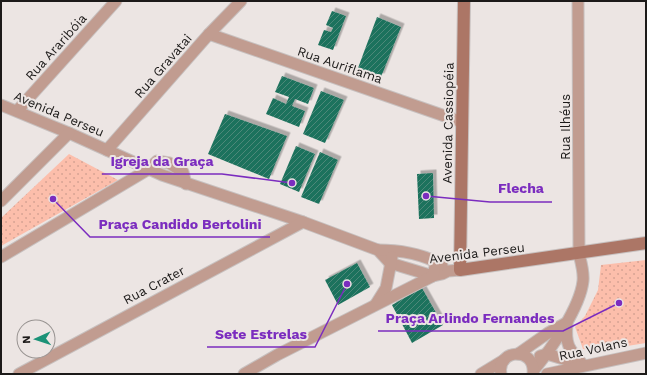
<svg xmlns="http://www.w3.org/2000/svg" width="647" height="375" font-family="'Work Sans',sans-serif">
<style>
.park{fill:url(#park-dots)}
.building{fill:url(#building-hatch);filter:url(#shadow)}
.lines{fill:none;stroke-linecap:round;stroke-linejoin:round}
.street-casing{stroke:#c7c0bf;stroke-width:13}
.secondary-casing{stroke:#c7c0bf;stroke-width:14}
.street{stroke:#c19c90;stroke-width:11}
.secondary{stroke:#ac7666;stroke-width:12}
.labels{text-anchor:middle;dominant-baseline:central;stroke-width:4;stroke-linejoin:round;paint-order:stroke}
.street-label{font-size:13px;fill:#1c1a19;stroke:#ece5e3}
.leader{fill:none;stroke:#7b2cbf;stroke-width:1.5}
.callout-dot{fill:#7b2cbf;stroke:#ece5e3;stroke-width:1.5}
.callout-label{font-size:14px;text-anchor:middle;font-weight:bold;fill:#7b2cbf;stroke:#ece5e3;stroke-width:4;stroke-linejoin:round;paint-order:stroke}
</style>
<defs>
<pattern id="park-dots" width="8" height="8" patternUnits="userSpaceOnUse"><rect width="8" height="8" fill="#fcbeab"/><path d="M2 2h.1M6 6h.1" fill="none" stroke="#d7a393" stroke-width="1.8" stroke-linecap="round"/></pattern>
<pattern id="building-hatch" width="6" height="6" patternUnits="userSpaceOnUse"><rect width="6" height="6" fill="#1f725d"/><path d="M-1 1l2-2M0 6l6-6M5 7l2-2" fill="none" stroke="#4e8879"/></pattern>
<filter id="shadow"><feDropShadow dx="3.5" dy="-3.5" stdDeviation="0" flood-color="#0004"/></filter>
</defs>
<rect width="100%" height="100%" fill="#ece5e3"/>
<g class="park">
<path d="M69 154 118 180 1 246V218Z"/>
<path d="M646 260V343L596 351 583 349 575 327 585 316 598 290 601 265Z"/>
</g>
<g class="building">
<path d="M332 11 346 16 333 50 318 45 324 30 331 32 333 28 326 25Z"/>
<path d="M377 17 401 27 381 77 358 68Z"/>
<path d="M282 76 314 88 308 104 295 99 292 106 305 111 299 127 266 114 273 98 286 104 289 97 275 92Z"/>
<path d="M321 91 344 100 325 143 303 134Z"/>
<path d="M225 114 287 136 269 179 208 154Z"/>
<path d="M296 146 315 154 299 192 280 184Z"/>
<path d="M320 152 338 160 319 204 301 197Z"/>
<path d="M433 173 434 218 419 219 417 174Z"/>
<path d="M357 263 370 287 338 305 325 280Z"/>
<path d="M422 288 443 325 412 343 392 305Z"/>
</g>
<g class="lines">
<g class="street-casing">
<g id="street">
<path d="M209 34 462 122"/>
<path d="M1 105 69 133 162 175 303 222 378 250 390 263 433 276 442 274 448 271 460 270"/>
<path d="M17 111 116 1"/>
<path d="M107 150 209 34 241 1"/>
<path d="M1 201 69 133"/>
<path d="M378 250C399 250 423 254 442 265"/>
<path d="M1 257 149 169 157 161 169 163 183 172 186 184"/>
<path d="M376 304 386 288 392 257"/>
<path d="M567 324C565 345 569 349 583 365"/>
<path d="M518 354 548 333 566 323"/>
<path d="M540 356 547 354 583 365"/>
<path d="M534 370C551 349 580 308 583 281 584 272 581 262 579 254L578 1"/>
<path d="M19 374 303 222"/>
<path d="M244 374 277 355 433 276 436 262"/>
<path d="M481 374 504 360"/>
<path d="M501 374C496 349 536 346 533 374"/>
<path d="M547 374 646 353"/>
</g>
</g>
<g class="secondary-casing">
<path id="secondary" d="M464 1 460 270 646 243"/>
</g>
<use href="#street" class="street"/>
<use href="#secondary" class="secondary"/>
</g>
<g class="labels">
<g class="street-label">
<text transform="translate(56 47) rotate(-48)">Rua Araribóia</text>
<text transform="translate(340 65) rotate(19)">Rua Auriflama</text>
<text transform="translate(163 66) rotate(-49)">Rua Gravatai</text>
<text transform="translate(59 114) rotate(23)">Avenida Perseu</text>
<text transform="translate(448 123) rotate(-89)">Avenida Cassiopéia</text>
<text transform="translate(565 127) rotate(-90)">Rua Ilhéus</text>
<text transform="translate(477 253) rotate(-7)">Avenida Perseu</text>
<text transform="translate(154 285) rotate(-28)">Rua Crater</text>
<text transform="translate(593 349) rotate(-12)">Rua Volans</text>
</g>
</g>
<path class="leader" d="M292 183L222 174H102M426 196L490 202H552M53 199L90 237H270M619 303L563 331H378M347 284L315 347H207"/>
<g class="callout-dot">
<circle cx="292" cy="183" r="4"/>
<circle cx="426" cy="196" r="4"/>
<circle cx="53" cy="199" r="4"/>
<circle cx="619" cy="303" r="4"/>
<circle cx="347" cy="284" r="4"/>
</g>
<g class="callout-label">
<text x="162" y="166">Igreja da Graça</text>
<text x="521" y="193">Flecha</text>
<text x="180" y="229">Praça Candido Bertolini</text>
<text x="470" y="323">Praça Arlindo Fernandes</text>
<text x="261" y="339">Sete Estrelas</text>
</g>
<rect width="647" height="375" fill="none" stroke="#1c1a19" stroke-width="4"/>
<g transform="translate(36 339) rotate(267)"><circle r="19" fill="#ece5e3" stroke="#999492"/>
<path d="M0-3L7 15L0 10L-7 15Z" fill="#1b9277"/>
<text y="-6" font-size="11" font-weight="bold" text-anchor="middle" fill="#1c1a19">N</text>
</g>
</svg>
